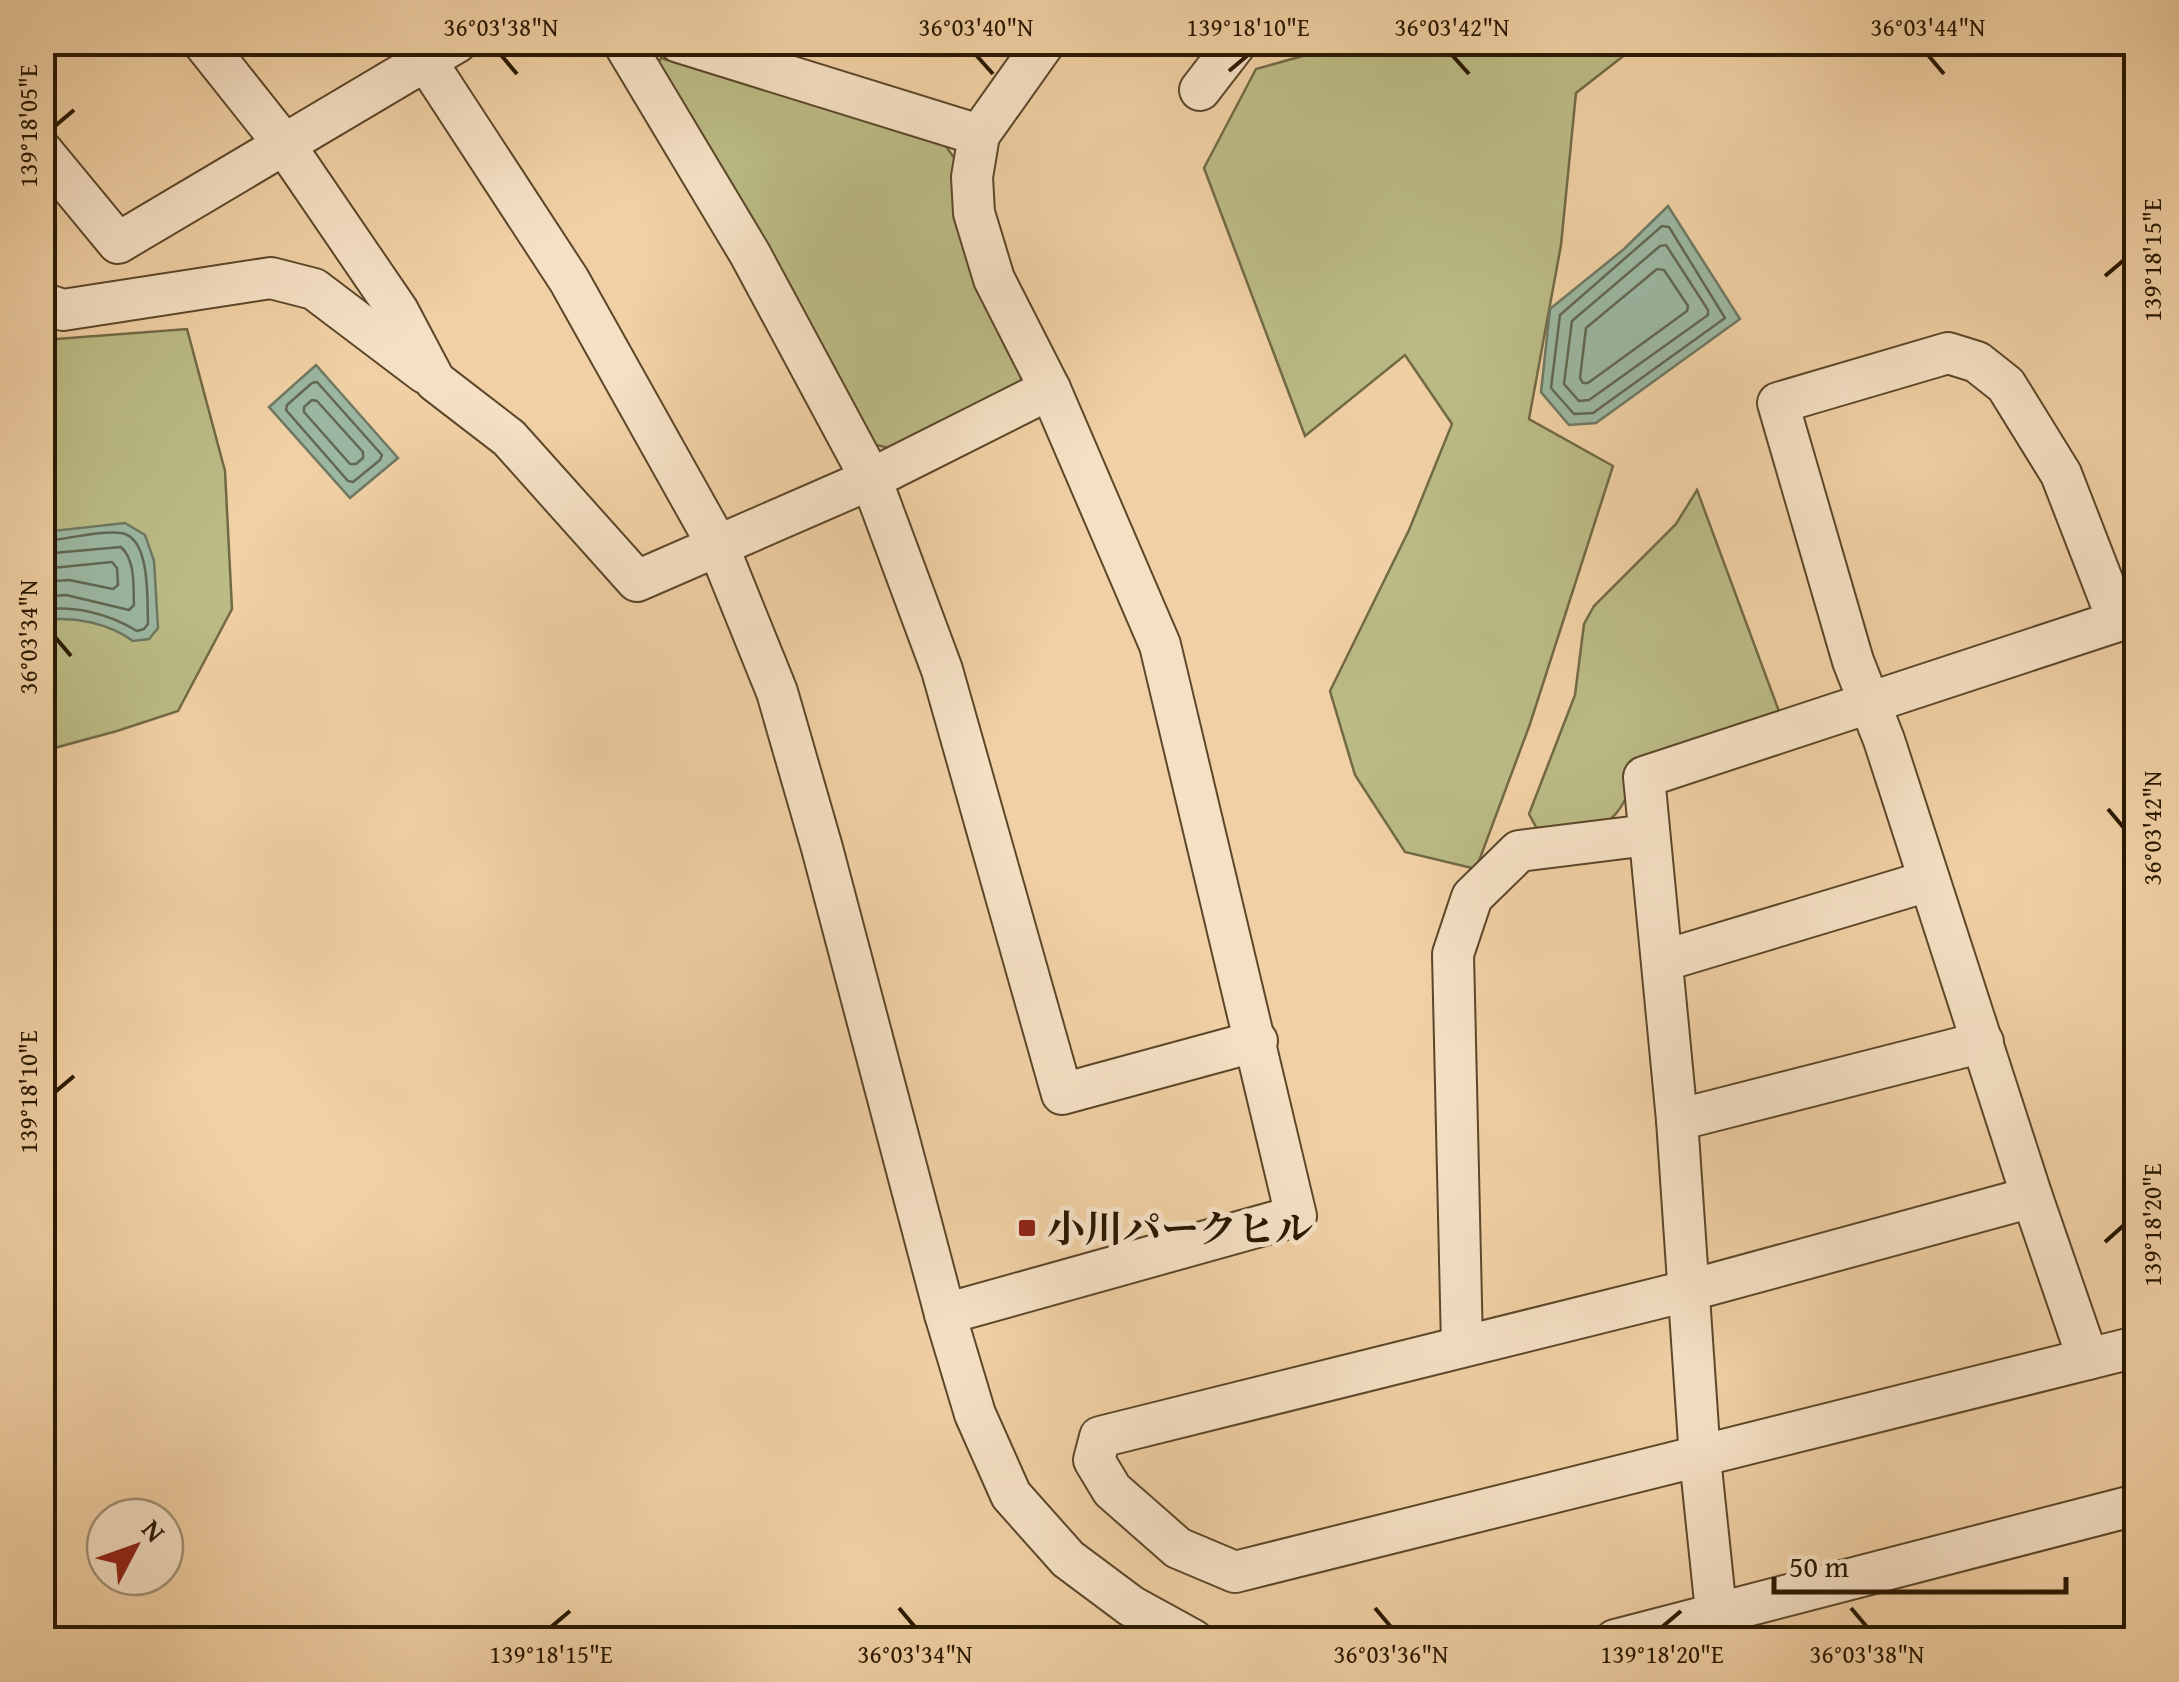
<svg xmlns="http://www.w3.org/2000/svg" width="2179" height="1682" font-family="'Gentium Book Plus','Noto Serif JP',serif">
<style>
.green{fill:#bbbb85;stroke:#726a44;stroke-width:2.5}
.water{fill:#9bb7a2;stroke:#6e7862;stroke-width:2.5}
.lines{fill:none;stroke-linecap:round;stroke-linejoin:round}
.shore{stroke:#626852;stroke-width:2.5}
.minor-casing{stroke:#5c472a;stroke-width:44}
.minor{stroke:#f5e0c4;stroke-width:40}
.ticks{fill:none;stroke:#2a1902;stroke-width:4}
.poi-dot{fill:#8f2418;stroke:#f5e0c4;stroke-width:4}
.labels{text-anchor:middle;dominant-baseline:central;stroke-width:10;stroke-linejoin:round;paint-order:stroke}
.poi-label{font-size:38px;font-weight:bold;fill:#2a1902;stroke:#f5e0c4;text-anchor:start}
.neatline{fill:none;stroke:#2a1902;stroke-width:4}
.ticks-label{font-size:25px;text-anchor:middle;fill:#2a1902}
</style>
<rect width="100%" height="100%" fill="#f0d0a4"/>
<filter id="stains"><feTurbulence type="fractalNoise" baseFrequency=".002" numOctaves="4"/><feColorMatrix values="0 0 0 0 .2 0 0 0 0 .09 0 0 0 0 .02 0 0 0 .5 -.17"/></filter>
<radialGradient id="worn" r=".72"><stop offset=".6" stop-color="#630" stop-opacity="0"/><stop offset="1" stop-color="#630" stop-opacity=".3"/></radialGradient>
<g class="green">
<path d="M1349 43H1640L1576 93 1561 245 1529 419 1613 466 1530 724 1476 869 1405 852 1355 775 1330 691 1409 530 1452 424 1405 355 1305 436 1204 168 1256 69Z"/>
<path d="M661 58 945 145 955 159 1029 374 1017 395 889 448 872 444 654 70Z"/>
<path d="M187 329 225 471 232 609 178 711 117 731 43 751V334L56 339Z"/>
<path d="M1697 490 1780 714 1629 789C1623 811 1609 821 1592 835L1537 829 1529 814 1575 695 1584 624 1594 606 1676 524Z"/>
</g>
<g class="water">
<path d="M1668 206 1740 319 1596 423 1569 425 1541 392 1550 309 1624 249Z"/>
<path d="M316 365 398 458 350 498 269 407Z"/>
<path d="M125 523 145 535 154 561 158 628 149 639 133 641C108 623 74 616 43 620V532Z"/>
</g>
<g class="lines">
<g class="shore">
<path d="M1662 226 1669 227 1725 318 1593 413 1574 414 1551 388 1560 315Z"/>
<path d="M1666 245 1708 310V315L1589 400 1579 401 1564 384 1572 321 1660 246Z"/>
<path d="M1657 269 1664 270 1688 306 1687 311 1588 383H1583L1580 378 1586 328Z"/>
<path d="M317 382 382 455 380 460 353 482 348 481 286 410 287 405 312 383Z"/>
<path d="M312 400 317 401 363 452V458L356 464H350L304 412V407Z"/>
<path d="M42 541C66 540 98 530 121 533 151 537 147 601 148 624L144 629 137 631C109 614 75 605 42 610"/>
<path d="M42 554 121 547C136 561 133 586 134 605L129 610 66 595 42 597"/>
<path d="M42 569 112 562 117 568 118 585 113 589 69 580 42 582"/>
</g>
<g class="minor-casing">
<g id="minor">
<path d="M203 42 284 144 398 311 435 381 509 438 637 581 871 479 1050 389"/>
<path d="M409 42 426 61 569 280 718 546 777 692 822 848 945 1314 975 1414 1011 1495 1068 1559 1131 1606 1193 1640"/>
<path d="M623 42 750 254 871 479 942 670 1062 1094 1257 1041"/>
<path d="M679 42 979 135"/>
<path d="M1200 90 1237 42"/>
<path d="M42 151 118 243 457 42"/>
<path d="M42 303 63 310 271 278 314 289 425 373"/>
<path d="M1662 961 1928 881"/>
<path d="M1677 1120 1983 1042"/>
<path d="M2032 1197 1687 1291 1100 1437 1094 1460 1112 1490 1178 1548 1235 1572 2136 1347"/>
<path d="M945 1314 1296 1216 1160 645 1050 389 994 279 974 213 972 177 979 135 1045 42"/>
<path d="M1462 1346 1453 954 1472 897 1519 851 1648 835"/>
<path d="M2088 1359 2032 1197 1884 740 1853 661 1778 403 1948 353 1977 362 2006 385 2061 474 2118 621"/>
<path d="M1615 1640 2136 1505"/>
<path d="M1719 1640 1700 1458 1677 1120 1644 777 2136 615"/>
</g>
</g>
<use href="#minor" class="minor"/>
</g>
<path class="ticks" d="M501 55 517 74M976 55 993 74M1452 55 1469 74M1928 55 1944 74M1229 71 1248 55M55 126 74 110M2105 276 2124 260M55 637 71 656M2108 809 2124 828M55 1092 74 1076M2105 1242 2124 1225M899 1608 915 1627M1375 1608 1391 1627M1851 1608 1867 1627M551 1627 570 1611M1662 1627 1681 1611"/>
<rect class="poi-dot" x="1017" y="1218" width="20" height="20" rx="5"/>
<g class="labels">
<g class="poi-label">
<text x="1047" y="1228">小川パークヒル</text>
</g>
</g>
<rect width="2179" height="1682" fill="none" stroke="#f0d0a4" stroke-width="110"/>
<g transform="translate(135 1547) rotate(49)"><circle r="48" fill="#f5e0c4" stroke="#a49076" stroke-width="2.5"/>
<path d="M0-8L18 38L0 25L-18 38Z" fill="#8f2418"/>
<text y="-15" font-size="28" font-weight="bold" text-anchor="middle" fill="#2a1902">N</text>
</g>
<path d="M1774 1577v15h292v-15" fill="none" stroke="#2a1902" stroke-width="5"/>
<text x="1789" y="1577" font-size="30" fill="#2a1902" stroke="#f5e0c4" stroke-width="8" paint-order="stroke">50 m</text>
<rect x="55" y="55" width="2069" height="1572" class="neatline"/>
<g class="ticks-label">
<text x="501" y="36">36°03'38"N</text>
<text x="976" y="36">36°03'40"N</text>
<text x="1248" y="36">139°18'10"E</text>
<text x="1452" y="36">36°03'42"N</text>
<text x="1928" y="36">36°03'44"N</text>
<text transform="translate(28 126) rotate(-90)" y="9">139°18'05"E</text>
<text transform="translate(2152 260) rotate(-90)" y="9">139°18'15"E</text>
<text transform="translate(28 637) rotate(-90)" y="9">36°03'34"N</text>
<text transform="translate(2152 828) rotate(-90)" y="9">36°03'42"N</text>
<text transform="translate(28 1092) rotate(-90)" y="9">139°18'10"E</text>
<text transform="translate(2152 1225) rotate(-90)" y="9">139°18'20"E</text>
<text x="551" y="1663">139°18'15"E</text>
<text x="915" y="1663">36°03'34"N</text>
<text x="1391" y="1663">36°03'36"N</text>
<text x="1662" y="1663">139°18'20"E</text>
<text x="1867" y="1663">36°03'38"N</text>
</g>
<rect width="100%" height="100%" filter="url(#stains)"/>
<rect width="100%" height="100%" fill="url(#worn)"/>
</svg>
